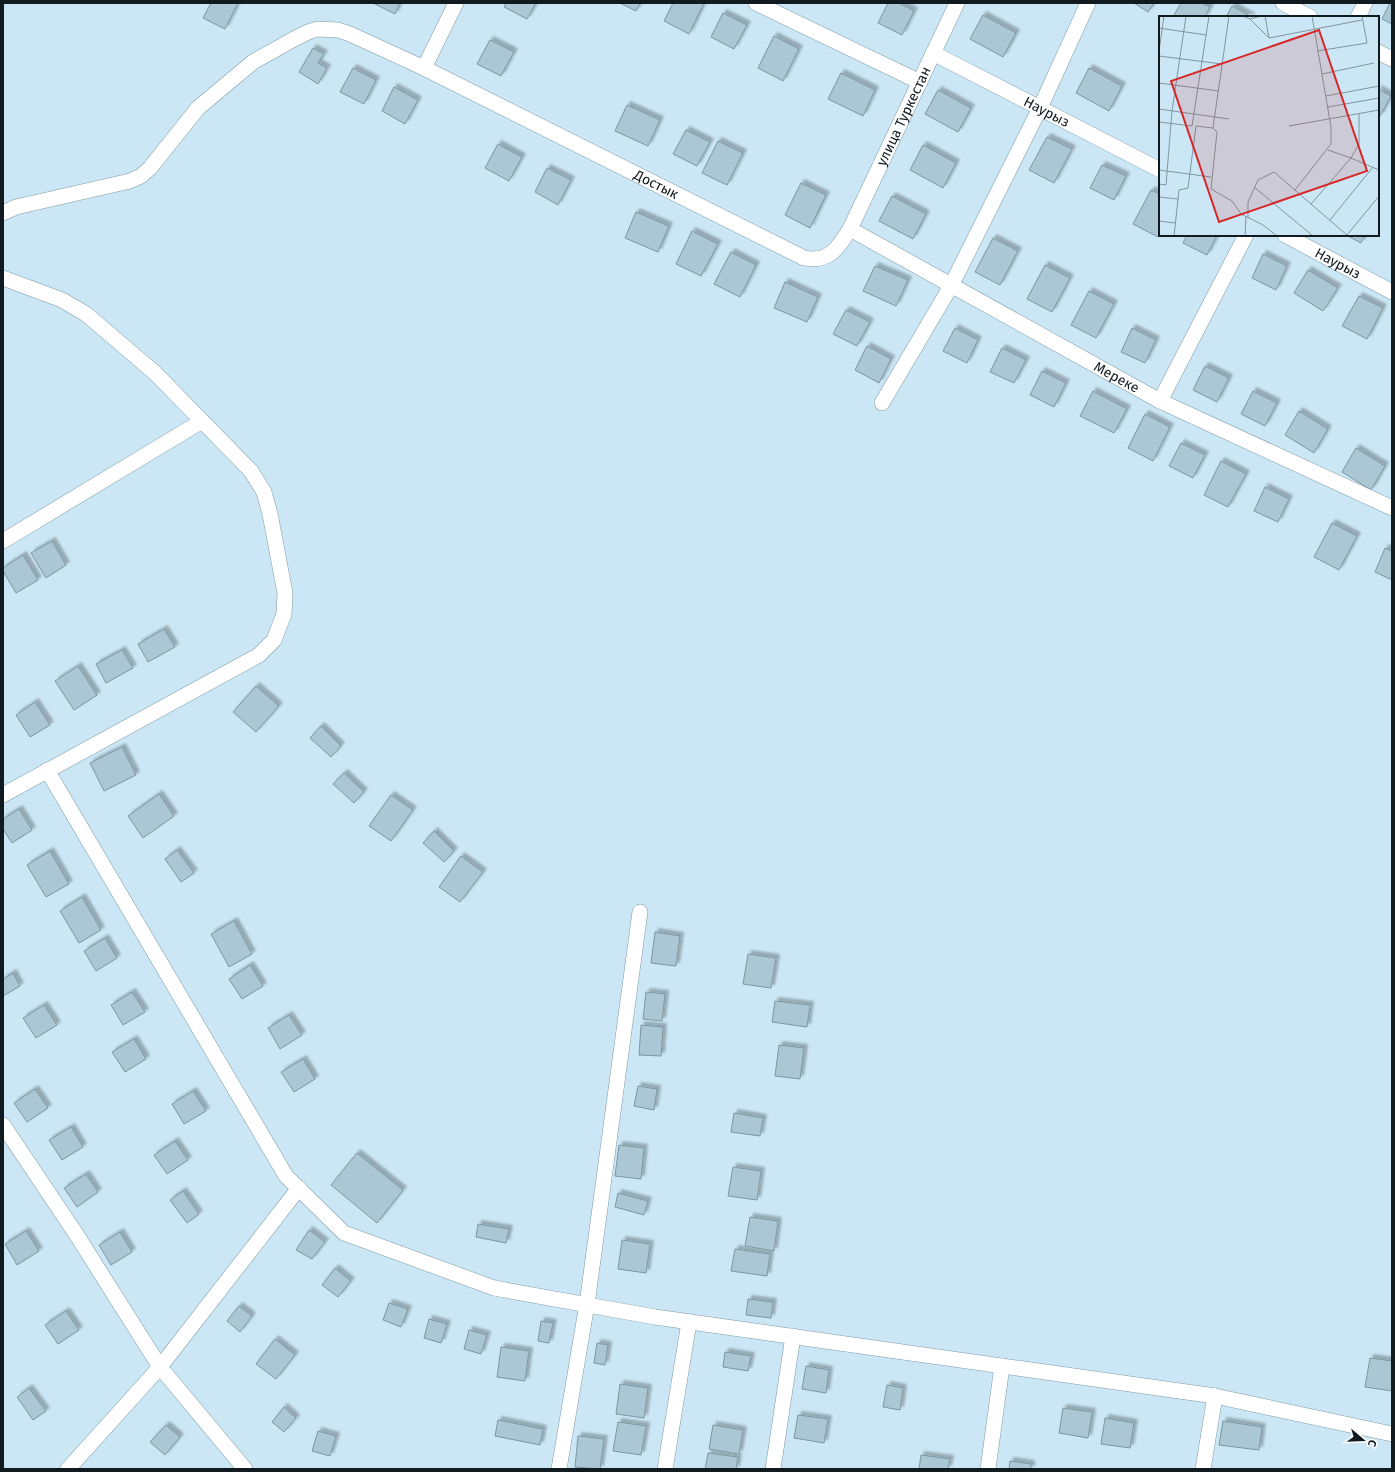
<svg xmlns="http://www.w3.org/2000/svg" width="1395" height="1472" font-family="'Fira Sans',sans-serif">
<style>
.building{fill:#abc7d4;stroke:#7b96a2;filter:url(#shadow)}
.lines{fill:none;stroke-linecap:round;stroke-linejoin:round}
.minor-casing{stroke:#7f9aa6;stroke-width:16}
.minor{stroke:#fff;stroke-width:15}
.labels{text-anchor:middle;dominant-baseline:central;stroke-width:3.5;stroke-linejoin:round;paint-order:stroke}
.street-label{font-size:14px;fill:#101a1f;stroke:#fff}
.inset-road{fill:none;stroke:#80959f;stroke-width:1}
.view{fill:#d62828;fill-opacity:0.15;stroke:#d62828;stroke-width:2}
.inset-edge{fill:none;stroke:#101a1f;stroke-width:2}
</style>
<defs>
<filter id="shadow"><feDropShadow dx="3.5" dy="-3.5" stdDeviation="1" flood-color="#0004"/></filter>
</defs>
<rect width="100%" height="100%" fill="#cbe7f5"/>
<g class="building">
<path d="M211 3H238L225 29 203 18Z"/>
<path d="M373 3H400L395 14Z"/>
<path d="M506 3H536L527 19 504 7Z"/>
<path d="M620 3H640L636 11Z"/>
<path d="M673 3H704L689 34 664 21Z"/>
<path d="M888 3H899L914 11 902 35 878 23Z"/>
<path d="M1134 3H1154L1148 12Z"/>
<path d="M1181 3H1202L1210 7 1205 17H1173Z"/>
<path d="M1390 3H1392V24L1382 19Z"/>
<path d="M1232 6 1252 17H1226Z"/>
<path d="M723 13 747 25 734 49 711 37Z"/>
<path d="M983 15 1016 33 1003 57 970 39Z"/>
<path d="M774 36 799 49 783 81 758 68Z"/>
<path d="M490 40 514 52 501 76 477 64Z"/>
<path d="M313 48 324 54 318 63 327 68 318 84 299 72Z"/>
<path d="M353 68 376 80 364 104 340 92Z"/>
<path d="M1089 68 1122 86 1109 111 1076 93Z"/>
<path d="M841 73 875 90 863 116 828 99Z"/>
<path d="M394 87 418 100 405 124 382 111Z"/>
<path d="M1378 89 1391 96 1380 116 1378 115Z"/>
<path d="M938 90 971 108 958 132 925 114Z"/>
<path d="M627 105 660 120 648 146 615 131Z"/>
<path d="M686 130 710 142 697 166 673 154Z"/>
<path d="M1047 137 1072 149 1054 183 1029 170Z"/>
<path d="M718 141 743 153 727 185 702 173Z"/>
<path d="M498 144 522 157 509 181 485 168Z"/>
<path d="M923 145 956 163 943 188 910 170Z"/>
<path d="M1102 165 1126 176 1114 200 1090 188Z"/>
<path d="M547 168 571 180 558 205 535 192Z"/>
<path d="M801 183 826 195 810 228 785 215Z"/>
<path d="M1151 190 1160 194V233L1158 237 1133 224Z"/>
<path d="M892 196 926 214 913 239 879 221Z"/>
<path d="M636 212 669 226 658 252 625 238Z"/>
<path d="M692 231 718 244 701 276 676 264Z"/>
<path d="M1187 235H1217L1207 255 1183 243Z"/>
<path d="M1346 235H1365L1361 243Z"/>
<path d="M993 238 1018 251 1000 285 975 272Z"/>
<path d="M731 252 756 265 740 297 714 284Z"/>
<path d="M1263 254 1287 266 1276 290 1252 278Z"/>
<path d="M1045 265 1070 278 1052 312 1027 299Z"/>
<path d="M875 266 908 280 896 306 863 291Z"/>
<path d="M1308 270 1338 288 1323 311 1294 293Z"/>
<path d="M785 282 818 297 807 322 774 308Z"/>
<path d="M1089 291 1114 304 1096 338 1071 325Z"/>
<path d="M1359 296 1383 308 1367 339 1342 326Z"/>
<path d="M846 310 870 322 857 346 833 334Z"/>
<path d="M955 328 978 340 967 363 943 351Z"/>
<path d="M1132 328 1156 340 1145 363 1121 352Z"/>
<path d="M867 346 891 359 879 383 855 370Z"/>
<path d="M1002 348 1026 360 1014 383 990 372Z"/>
<path d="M1205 366 1229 378 1217 402 1193 390Z"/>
<path d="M1042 371 1066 383 1054 407 1030 395Z"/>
<path d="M1093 391 1127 409 1114 433 1080 416Z"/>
<path d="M1253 391 1277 403 1265 426 1241 414Z"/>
<path d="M1299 411 1328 429 1314 453 1285 435Z"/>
<path d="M1145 414 1170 427 1153 461 1128 448Z"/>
<path d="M1181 443 1205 455 1193 478 1169 466Z"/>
<path d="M1356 448 1385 466 1371 490 1342 472Z"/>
<path d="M1221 461 1246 474 1228 507 1204 495Z"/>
<path d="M1265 487 1289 499 1278 522 1254 511Z"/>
<path d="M1332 523 1357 536 1339 570 1314 557Z"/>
<path d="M52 541 66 565 46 578 31 553Z"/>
<path d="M1385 548 1392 551V580L1375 572Z"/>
<path d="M23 555 38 580 16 593 3 571V568Z"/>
<path d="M164 629 175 647 148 662 138 644Z"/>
<path d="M122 650 133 668 106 683 96 664Z"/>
<path d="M78 666 97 695 74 710 55 681Z"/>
<path d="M256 686 279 706 256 732 233 712Z"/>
<path d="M35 702 50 725 30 737 16 715Z"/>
<path d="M321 726 341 746 331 757 310 738Z"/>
<path d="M122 747 136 775 104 791 90 763Z"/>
<path d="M344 773 364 792 354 803 333 784Z"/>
<path d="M159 794 174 816 143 838 128 816Z"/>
<path d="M391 795 413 810 391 841 369 826Z"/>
<path d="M19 809 32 830 12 843 3 829V819Z"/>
<path d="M434 831 454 851 444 862 423 843Z"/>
<path d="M177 850 194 873 181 882 165 859Z"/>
<path d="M50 851 69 884 46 897 27 865Z"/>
<path d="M461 856 483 872 460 902 439 887Z"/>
<path d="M82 897 101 930 79 943 60 911Z"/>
<path d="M234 921 252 954 229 967 211 934Z"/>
<path d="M655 932 680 936 676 966 651 963Z"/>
<path d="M105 938 117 958 96 971 84 951Z"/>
<path d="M748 954 776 958 771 988 743 984Z"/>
<path d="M250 965 263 986 242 999 229 979Z"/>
<path d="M13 973 20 986 3 996V979Z"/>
<path d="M132 992 145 1012 123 1025 111 1005Z"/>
<path d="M646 992 665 994 662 1021 643 1019Z"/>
<path d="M775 1001 810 1005 807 1027 772 1022Z"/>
<path d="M44 1005 57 1025 36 1038 23 1018Z"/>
<path d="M289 1015 302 1035 280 1049 268 1028Z"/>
<path d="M641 1025 663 1027 661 1056 639 1055Z"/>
<path d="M134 1039 146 1059 125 1072 112 1052Z"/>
<path d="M779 1045 804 1048 800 1079 775 1076Z"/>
<path d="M303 1059 315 1079 294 1092 281 1072Z"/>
<path d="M638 1086 657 1089 654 1110 634 1106Z"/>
<path d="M35 1089 48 1108 27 1122 14 1103Z"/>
<path d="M193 1091 206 1111 184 1124 172 1104Z"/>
<path d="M734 1113 763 1118 760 1136 731 1132Z"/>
<path d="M71 1127 83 1147 62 1160 49 1140Z"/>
<path d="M175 1141 188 1160 167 1174 154 1155Z"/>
<path d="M619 1145 644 1148 641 1179 615 1176Z"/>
<path d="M357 1153 403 1190 377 1223 331 1185Z"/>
<path d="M733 1167 761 1171 757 1200 728 1196Z"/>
<path d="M86 1174 98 1192 77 1207 64 1188Z"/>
<path d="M183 1191 199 1214 187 1223 170 1200Z"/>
<path d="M618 1193 648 1201 644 1215 615 1207Z"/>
<path d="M750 1217 778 1221 774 1251 745 1246Z"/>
<path d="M478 1224 509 1229 506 1243 476 1237Z"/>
<path d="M309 1230 325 1242 312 1259 296 1250Z"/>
<path d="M26 1231 39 1251 17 1265 5 1244Z"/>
<path d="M120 1232 132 1252 111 1265 99 1245Z"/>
<path d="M622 1240 650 1244 646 1273 618 1269Z"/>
<path d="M735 1249 770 1254 767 1276 731 1271Z"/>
<path d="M335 1268 351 1281 338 1297 322 1285Z"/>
<path d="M748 1299 773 1302 771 1318 746 1315Z"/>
<path d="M389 1303 408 1309 401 1327 383 1320Z"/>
<path d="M239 1306 252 1316 240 1332 227 1321Z"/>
<path d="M66 1311 79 1330 58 1344 45 1325Z"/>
<path d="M429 1319 447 1324 441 1343 424 1338Z"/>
<path d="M541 1321 553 1323 549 1343 538 1341Z"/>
<path d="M469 1330 487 1335 481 1354 464 1349Z"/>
<path d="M275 1339 295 1355 276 1379 256 1364Z"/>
<path d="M597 1343 608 1345 605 1365 594 1363Z"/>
<path d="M501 1347 529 1351 525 1381 497 1377Z"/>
<path d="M725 1352 751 1356 748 1371 723 1367Z"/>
<path d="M1370 1358 1392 1361V1391L1365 1387Z"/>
<path d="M806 1366 829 1370 826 1393 802 1389Z"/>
<path d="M620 1384 648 1388 644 1418 616 1414Z"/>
<path d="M887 1385 903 1388 900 1410 883 1407Z"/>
<path d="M29 1388 46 1411 33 1420 17 1397Z"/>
<path d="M284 1407 296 1418 284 1432 272 1422Z"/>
<path d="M1063 1408 1092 1412 1088 1438 1059 1433Z"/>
<path d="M798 1415 828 1419 824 1443 794 1438Z"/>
<path d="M1105 1418 1134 1423 1130 1448 1101 1444Z"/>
<path d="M498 1420 543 1429 540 1445 495 1436Z"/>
<path d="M1223 1421 1262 1427 1259 1450 1219 1445Z"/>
<path d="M618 1422 646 1426 641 1455 613 1451Z"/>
<path d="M166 1425 180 1437 165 1455 150 1442Z"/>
<path d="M713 1425 743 1430 739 1454 709 1449Z"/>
<path d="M318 1431 336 1436 330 1456 312 1451Z"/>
<path d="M578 1436 604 1439 600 1469 575 1467Z"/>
<path d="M708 1453 738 1457 736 1469H705Z"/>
<path d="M921 1455 950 1459 948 1469H919Z"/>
<path d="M1010 1461 1031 1464V1469H1009Z"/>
</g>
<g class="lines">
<g class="minor-casing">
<g id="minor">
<path d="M756 3 920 82"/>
<path d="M1283 3 1310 17"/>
<path d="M1358 17 1365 3"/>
<path d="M1378 52 1392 59"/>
<path id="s1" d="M933 53 1160 170"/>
<path d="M424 68 456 3"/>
<path id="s2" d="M3 213 16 207 130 181 141 176 150 168 198 108 253 62 294 39 308 32 317 29 338 30 350 34 424 68 804 258C829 263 838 248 850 229L957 3"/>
<path id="s3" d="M850 229 1160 401 1392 508"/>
<path id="s4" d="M1285 235 1392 292"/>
<path d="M3 278 62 300 86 314 155 373 251 471 264 492 270 514 285 593 284 614 274 640 259 655 3 795"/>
<path d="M1160 401 1246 235"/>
<path d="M882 403 951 286 1040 108 1088 3"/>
<path d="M3 541 202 421"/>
<path d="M47 770 286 1176 344 1233 494 1288 655 1317 1215 1396 1392 1434"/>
<path d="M3 1125 76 1234 160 1367 68 1469"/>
<path d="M245 1469 160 1367 299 1188"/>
<path d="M559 1469 587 1304 640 912"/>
<path d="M665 1469 689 1322"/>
<path d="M773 1469 793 1336"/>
<path d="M988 1469 1002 1366"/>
<path d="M1203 1469 1215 1396"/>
</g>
</g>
<use href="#minor" class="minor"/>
</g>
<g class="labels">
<g class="street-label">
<text stroke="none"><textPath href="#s1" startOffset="128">Наурыз</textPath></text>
<text stroke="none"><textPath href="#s2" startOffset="1100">улица Туркестан</textPath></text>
<text stroke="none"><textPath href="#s2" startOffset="751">Достык</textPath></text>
<text stroke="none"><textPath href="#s4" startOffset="60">Наурыз</textPath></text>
<text stroke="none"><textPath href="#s3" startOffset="305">Мереке</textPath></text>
</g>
</g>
<g transform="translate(1159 16)">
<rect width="220" height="220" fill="#cbe7f5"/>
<path class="inset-road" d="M84 0 91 3 102 0M106 0 110 22 203 4M91 3 110 22M0 12 47 19M0 35 5 0M158 35 208 27 203 0M0 40 63 48M163 58 215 47M0 67 60 75M167 80 220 70M169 91 220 82M0 93 70 103M0 106 33 110M33 110 50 0M37 110 54 112M130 110 220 94M54 112 58 116 52 173 73 185 82 198 104 209 118 220M54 112 70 0M169 134 192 142 200 128V97M0 154 52 161M0 168 7 169 13 95 27 0M95 171 154 220M136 174 172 128V111L153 0M0 181 19 183M152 188 192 142 220 154M89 202V186L99 164 115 156 189 220M171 204 214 151M0 205 16 207M188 219 220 180M15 220 20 174 29 172 37 110M86 220 87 201"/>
<path class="view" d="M160 14 208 155 60 206 12 65Z"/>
<rect width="220" height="220" class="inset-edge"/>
</g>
<rect width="1395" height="1472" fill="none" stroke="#101a1f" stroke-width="8"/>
<g transform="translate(1363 1440) rotate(109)" stroke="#ffffff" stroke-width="3" paint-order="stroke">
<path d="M0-3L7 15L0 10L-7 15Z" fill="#101a1f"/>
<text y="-6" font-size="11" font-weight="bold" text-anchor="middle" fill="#101a1f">С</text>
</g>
</svg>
